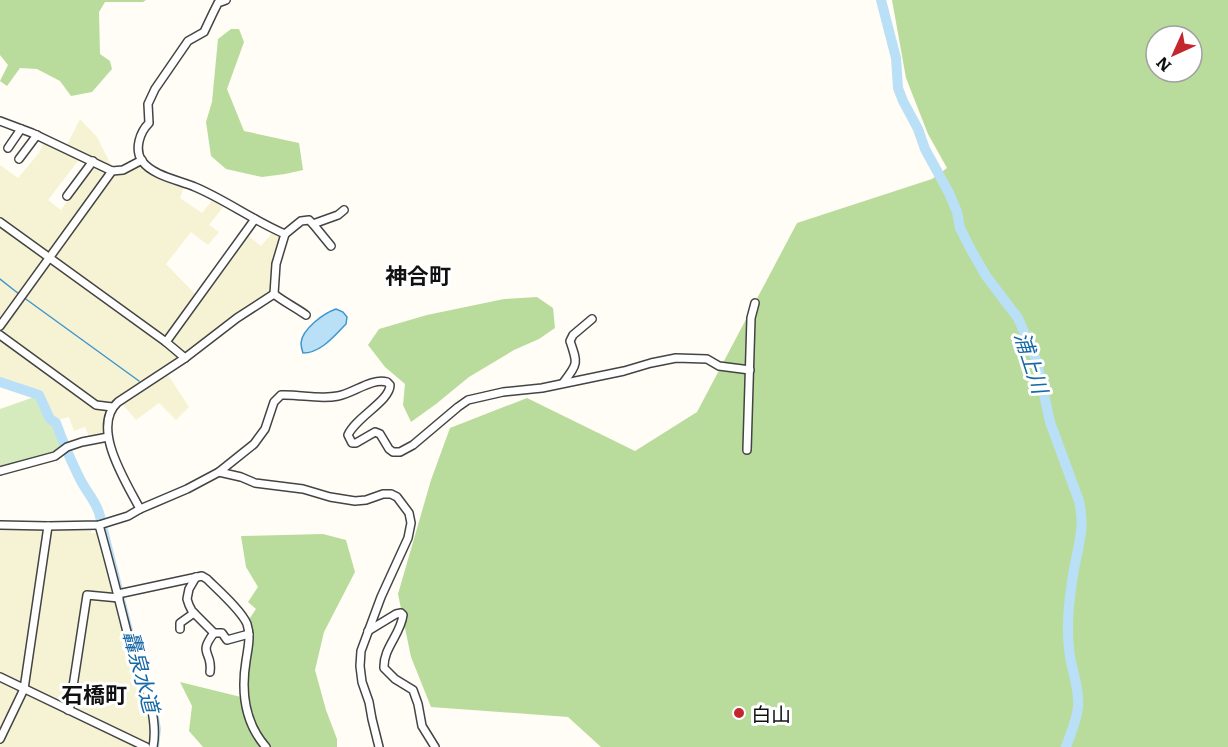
<svg xmlns="http://www.w3.org/2000/svg" width="1228" height="747" font-family="Literata,'Noto Sans JP',serif">
<style>
.farmland{fill:#f6f3d4}
.green{fill:#d5ebbd}
.forest{fill:#b9dc9c;fill-rule:evenodd}
.water{fill:#b9e0f7;stroke:#3f96cf;stroke-width:1.5}
.lines{fill:none;stroke-linecap:round;stroke-linejoin:round}
.stream{stroke:#3f96cf;stroke-width:1.5}
.canal{stroke:#b9e0f7;stroke-width:6}
.river{stroke:#b9e0f7;stroke-width:10}
.street-casing{stroke:#444;stroke-width:10}
.street{stroke:#fff;stroke-width:7}
.poi-dot{fill:#c4262e;stroke:#fff;stroke-width:2}
.labels{text-anchor:middle;dominant-baseline:central;stroke-width:6;stroke-linejoin:round;paint-order:stroke}
.poi-label{font-size:20px;fill:#111;stroke:#fff;text-anchor:start}
.water-label{font-size:21px;font-style:italic;fill:#1768a6;stroke:#fff}
.quarter-label{font-size:22px;font-weight:bold;fill:#111;stroke:#fff}
</style>
<rect width="100%" height="100%" fill="#fffdf5"/>
<g class="farmland">
<path d="M80 119 97 137 111 165V171L122 175 139 167 143 168 152 175 184 187 180 198 202 213 213 199 224 206 209 225 219 232 208 245 191 232 166 264 200 299 247 235 261 246 273 232 282 236 271 289 266 297 186 354 163 367 189 407 176 420 159 403 136 420 118 399 109 409 105 418 106 435 89 437 85 427 74 431 69 417 55 421 41 393 0 380V165L18 178 39 153 44 141 81 157 48 200 61 210 96 161 66 147Z"/>
<path d="M0 527 91 528V533H98V537H101L148 707 152 731 150 747H0Z"/>
</g>
<path class="green" d="M37 396 50 424 54 423 63 448 55 454 0 469V409Z"/>
<g class="forest">
<path d="M0 0H146L143 2H105L99 12 100 54 110 61 112 69 92 92 71 96 60 81 37 69 20 68 7 86 0 81 8 65 0 55Z"/>
<path d="M892 0H1228V747H601L568 717 431 707 411 657 398 594 431 480 450 428 527 398 635 451 697 412 797 223 932 179 947 168 928 134 906 78ZM1156 36H1192V72H1156Z"/>
<path d="M231 29H239L244 42 227 89 244 131 299 143 303 170 285 174 262 177 226 169 211 156 206 122 212 102 218 39Z"/>
<path d="M537 297 553 308 555 328 539 339 514 350 469 377 436 404 411 422 403 405 405 384 385 367 368 345 379 329 427 315 504 299Z"/>
<path d="M323 534 346 540 355 572 324 632 315 670 326 710 337 739V747H203L189 731 192 706 180 682 245 698C245 690 245 682 246 674 248 654 256 640 248 621L256 609 248 602 258 587 246 567 241 536Z"/>
</g>
<path class="water" d="M336 309 343 312 347 317 346 324C334 336 321 353 303 353 302 350 301 346 301 343 302 329 324 313 336 309Z"/>
<g class="lines">
<g class="stream">
<path d="M0 279 19 294"/>
<path d="M23 297 139 381"/>
</g>
<g class="canal">
<path d="M104 526 120 590"/>
<path d="M121 595 131 634 143 668"/>
<path d="M154 706 158 729 156 747"/>
</g>
<g class="river">
<path d="M881 0 896 58 898 88 903 101 918 129 925 149 949 193 957 212 960 228 970 248 986 276 1018 318 1037 362 1050 422 1079 501C1085 527 1079 543 1074 569 1070 594 1066 622 1069 648 1070 667 1080 687 1078 707 1077 720 1070 735 1066 747"/>
<path d="M0 382 39 395 50 419 56 423C63 442 71 461 80 479 87 493 99 505 101 521"/>
</g>
<g class="street-casing">
<g id="street">
<path d="M226 0 218 3 213 13 204 32 188 41 155 89 148 104 149 123C140 132 134 149 142 161 153 176 179 180 195 187 226 200 254 221 285 234L276 264 274 294"/>
<path d="M0 121 32 133 112 171 123 170 142 160"/>
<path d="M8 148 21 129"/>
<path d="M19 159 37 135"/>
<path d="M67 196 93 161"/>
<path d="M0 222 166 342 185 358"/>
<path d="M313 224 331 246"/>
<path d="M285 234 301 221 309 220 313 224 338 215 344 210"/>
<path d="M274 294C284 302 295 307 306 315"/>
<path d="M0 326 112 171"/>
<path d="M0 335 96 405 112 407"/>
<path d="M166 342 255 219"/>
<path d="M563 383C578 363 578 364 570 341L573 335 592 319"/>
<path d="M747 450 751 318 755 303"/>
<path d="M0 471 55 456 67 447 82 442 108 437"/>
<path d="M219 472 241 477 255 483 303 489 330 497 355 501 366 500 383 494H391L397 497 409 513 411 523 408 538 381 597 361 651 360 666 362 682 369 702 372 719 379 747"/>
<path d="M140 509C126 482 90 427 118 402L185 358 237 318 274 294"/>
<path d="M0 525 48 526 99 525 128 516 140 509 187 489 219 472 254 444 265 429 274 402 281 395C300 394 319 400 338 396 354 393 371 378 387 382L390 385C390 401 356 417 348 435L352 443H356L375 432 380 434 389 449 393 452H400L413 445 458 407 468 400 503 392 542 388 624 371 651 363 676 358 707 359 719 366 750 370"/>
<path d="M99 525C109 560 118 596 127 632 137 666 160 711 153 747"/>
<path d="M196 577 189 589 187 599 189 605 192 611 214 633H222L227 640 249 634"/>
<path d="M118 594 202 576 207 579C218 590 242 611 247 624 251 636 248 648 246 661 241 692 244 722 266 747"/>
<path d="M180 629V623L194 613"/>
<path d="M368 631 396 614 401 613 403 615C401 634 383 648 384 668L395 679 413 690 418 704 422 726 435 747"/>
<path d="M210 672C213 651 197 655 214 633"/>
<path d="M0 677 146 747"/>
<path d="M68 710 70 706 87 595 119 598"/>
<path d="M0 739 24 689 48 526"/>
</g>
</g>
<use href="#street" class="street"/>
</g>
<circle class="poi-dot" cx="739" cy="713" r="6"/>
<g class="labels">
<g class="poi-label">
<text x="751" y="713">白山</text>
</g>
<g class="water-label">
<text transform="translate(1033 362) rotate(72)">浦上川</text>
<text transform="translate(143 671) rotate(75)">轟泉水道</text>
</g>
<g class="quarter-label">
<text x="418" y="274">神合町</text>
<text x="94" y="693">石橋町</text>
</g>
</g>
<g transform="translate(1174 54) rotate(225)"><circle r="28" fill="#ffffff" stroke="#a0a0a0" stroke-width="1.5"/>
<path d="M0-4.5L10 22L0 15L-10 22Z" fill="#c4262e"/>
<text y="-9" font-size="16" font-weight="bold" text-anchor="middle" fill="#111111">N</text>
</g>
</svg>
